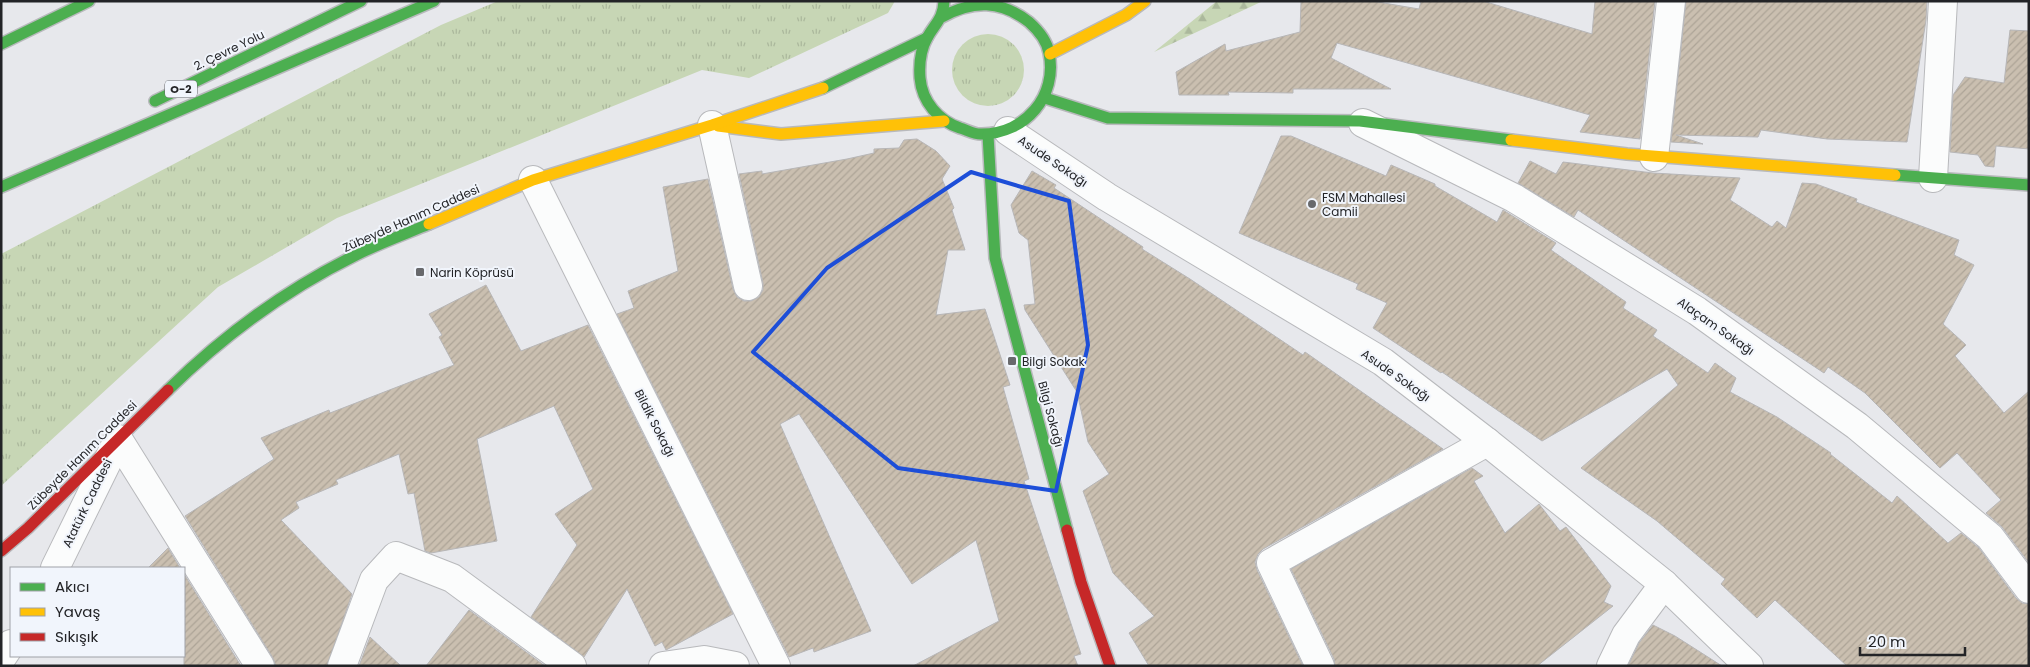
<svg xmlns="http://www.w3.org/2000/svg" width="2030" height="667" font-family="Poppins,sans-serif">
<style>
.grass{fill:url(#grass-tufts)}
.forest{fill:url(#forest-firs)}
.building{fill:url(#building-hatch);stroke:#b7b6b7}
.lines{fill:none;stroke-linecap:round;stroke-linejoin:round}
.street-casing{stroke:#b8b9bc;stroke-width:30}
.fast-casing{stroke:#b8b9bc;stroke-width:14}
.slow-casing{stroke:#b8b9bc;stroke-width:14}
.jam-casing{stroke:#b8b9bc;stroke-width:14}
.street{stroke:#fbfcfc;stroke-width:28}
.fast{stroke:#4caf50;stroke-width:11}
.slow{stroke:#ffc107;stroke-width:11}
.jam{stroke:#c62828;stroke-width:11}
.marked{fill:none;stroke:#1d4ed8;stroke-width:4;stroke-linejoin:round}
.poi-dot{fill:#68696c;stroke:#f1f5fc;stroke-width:2}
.labels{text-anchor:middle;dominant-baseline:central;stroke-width:4;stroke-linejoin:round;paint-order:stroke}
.shield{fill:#f1f5fc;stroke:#616367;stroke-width:1}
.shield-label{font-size:11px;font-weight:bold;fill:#232427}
.street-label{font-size:12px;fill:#232427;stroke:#f1f5fc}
.poi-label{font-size:12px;fill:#232427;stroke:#f1f5fc;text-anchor:start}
</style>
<defs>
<pattern id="grass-tufts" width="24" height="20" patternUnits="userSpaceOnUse" patternTransform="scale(1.25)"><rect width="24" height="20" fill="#c7d6b5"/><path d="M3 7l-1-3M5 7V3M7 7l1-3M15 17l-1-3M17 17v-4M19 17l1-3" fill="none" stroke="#abb89c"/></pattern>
<pattern id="forest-firs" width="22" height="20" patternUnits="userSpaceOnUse" patternTransform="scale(1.25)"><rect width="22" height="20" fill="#c7d6b5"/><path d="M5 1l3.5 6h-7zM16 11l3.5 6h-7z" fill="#abb89c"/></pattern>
<pattern id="building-hatch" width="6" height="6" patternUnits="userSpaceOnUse" patternTransform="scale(1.25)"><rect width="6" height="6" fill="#cabfb0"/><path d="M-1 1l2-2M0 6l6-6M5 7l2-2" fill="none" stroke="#ada497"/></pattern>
</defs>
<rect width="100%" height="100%" fill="#e7e8ec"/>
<g class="grass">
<path d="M498 1H895L888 13 749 78 702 70 337 218 218 287 1 486V254L441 25Z"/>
<circle cx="988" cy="70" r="36"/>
</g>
<path class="forest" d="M1217 1H1263L1154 52Z"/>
<g class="building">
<path d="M1301 1H1372L1419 9 1421 1H1483L1592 34 1595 1H1655L1640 139 1580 132 1590 115 1337 43 1331 58 1391 89H1293V93L1228 92 1229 95H1179L1176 72 1225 44 1226 51 1300 32Z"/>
<path d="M1686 1H1927L1926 20 1907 142 1827 139 1761 130 1758 137 1676 135 1703 144 1671 142Z"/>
<path d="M2010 30 2029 31V149L1996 146 1994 167 1985 166 1978 155 1950 152 1953 95 1965 77 2004 83Z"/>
<path d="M1281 136H1291L1386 176 1391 165 1435 184V186L1497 222 1503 210 1556 243 1551 250 1626 302 1623 308 1657 330 1653 336 1708 373 1715 363 1736 378 1730 392 1777 417 1831 453 1830 454 1892 503 1897 496 1948 543 1961 533 1979 548 2016 598 2022 603 2029 604V666H1847L1775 600 1757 618 1721 584 1725 579 1657 521 1581 468 1678 385 1667 369 1542 441 1442 372 1441 373 1373 328 1387 303 1356 289 1358 284 1239 233Z"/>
<path d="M917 139 936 151 950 166 942 179 954 208 952 210 965 250H948L936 315 985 309 1010 385 1003 387 1029 479 1024 481 1081 654 1074 656 1078 666H913L999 621 976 540 912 584 799 414 780 424 871 631 814 652 813 648 789 657 617 314 634 308 628 291 678 271 663 187 708 179 733 289 737 297 744 301H751L759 297 763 290V283L739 174 762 171V174L847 159 874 153V149L899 148 904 140Z"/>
<path d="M1530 161 1556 174 1563 162 1653 173 1740 178 1730 200 1772 227 1777 221 1786 228 1802 183 1816 184 1857 199 1856 202 1959 240 1954 255 1974 265 1943 324 1966 345 1955 356 2004 413 2029 391V563L2002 527 1986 513 2001 500 1957 453 1940 468 1865 393 1828 367 1824 373 1578 210 1574 217 1518 183Z"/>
<path d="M1032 171 1056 185 1054 188 1143 247 1142 249 1190 279 1303 355 1305 352 1443 449 1263 549 1258 554 1255 562 1257 570 1303 666H1149L1129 633 1154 616 1113 573 1083 491 1109 474 1088 442 1077 392 1025 310 1024 305 1035 304 1028 240 1019 233 1011 205Z"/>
<path d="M486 285 521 351 588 325 733 614 666 650 662 642 655 646 627 589 584 657 531 617 577 545 555 514 593 489 554 406 477 439 497 541 431 553 425 551 414 493 408 494 399 454 336 480 338 484 296 502 299 508 281 520 352 594 327 666H276L273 658 185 516 274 459 261 438 329 410 330 413 454 365 439 337 442 335 429 314Z"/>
<path d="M1472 468 1483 476 1474 481 1505 533 1539 504 1560 531 1566 527 1611 586 1604 602 1613 606 1537 666H1335L1334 659 1291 569Z"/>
<path d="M168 548 180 568H148Z"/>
<path d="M184 574 241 666H184Z"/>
<path d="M469 610 545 666H426Z"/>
<path d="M1653 625 1675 636 1722 666H1628L1639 643Z"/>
<path d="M370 637 401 666H359Z"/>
</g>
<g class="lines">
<g class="street-casing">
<g id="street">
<path d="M1363 123 1514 198 1697 311 1857 426 1990 537 2029 589"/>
<path d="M712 125 748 286"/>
<path d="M1008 131 1107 197 1383 362 1487 442 1664 584 1749 666"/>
<path d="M1654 157 1671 1"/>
<path d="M1933 178 1943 1"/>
<path d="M533 180 776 666"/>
<path d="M118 439 260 666"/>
<path d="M55 568 117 442"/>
<path d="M1 659 11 644"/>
<path d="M342 666 374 580 396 556 452 578 572 666"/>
<path d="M663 666 704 660 735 666"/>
<path d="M1320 666 1271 563 1487 442"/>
<path d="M1611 666 1626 635 1664 584"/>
</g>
</g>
<g class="fast-casing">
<g id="fast">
<path d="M942 17C973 0 1001 0 1029 22 1038 30 1047 41 1049 53 1058 96 1025 134 982 134 975 135 967 130 960 128 939 121 922 102 920 78 919 65 921 49 927 38 935 23 943 20 944 1"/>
<path d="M1 44 89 1"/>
<path d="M823 88 927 38"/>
<path d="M1045 98 1108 118 1360 121 1511 140"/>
<path d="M155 101 361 1"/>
<path d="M988 135 995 258 1067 530"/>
<path d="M1895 175 2029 185"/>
<path d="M1 187 434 1"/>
<path d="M168 390C223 336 287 289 356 255 380 243 405 234 429 224"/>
</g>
</g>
<g class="slow-casing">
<g id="slow">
<path d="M1050 54 1126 15 1145 1"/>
<path d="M718 126 781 134 944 121"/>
<path d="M1511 140 1627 154 1895 175"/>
<path d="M429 224 533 180 712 125 823 88"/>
</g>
</g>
<g class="jam-casing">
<g id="jam">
<path d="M1067 530 1081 582 1110 666"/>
<path d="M1 551 28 528 168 390"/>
</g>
</g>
<use href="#street" class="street"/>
<use href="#fast" class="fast"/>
<use href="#slow" class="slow"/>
<use href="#jam" class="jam"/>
</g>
<path class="marked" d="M971 172 1069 201 1088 345 1056 491 898 468 753 352 827 268Z"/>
<g class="poi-dot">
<circle cx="1312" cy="204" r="5"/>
<rect x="415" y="267" width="10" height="10" rx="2.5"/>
<rect x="1007" y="356" width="10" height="10" rx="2.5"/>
</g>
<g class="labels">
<rect class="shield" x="165" y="80.5" width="32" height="17" rx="4"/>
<g class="shield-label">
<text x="181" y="89">O-2</text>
</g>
<g class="street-label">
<text transform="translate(229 50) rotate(-26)">2. Çevre Yolu</text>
<text transform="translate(1053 161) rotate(34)">Asude Sokağı</text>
<text transform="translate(411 218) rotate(-24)">Zübeyde Hanım Caddesi</text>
<text transform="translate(1716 326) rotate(35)">Alaçam Sokağı</text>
<text transform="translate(1396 375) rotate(35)">Asude Sokağı</text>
<text transform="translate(1051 414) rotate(75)">Bilgi Sokağı</text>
<text transform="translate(655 423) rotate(63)">Bildik Sokağı</text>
<text transform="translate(82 455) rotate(-45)">Zübeyde Hanım Caddesi</text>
<text transform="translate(87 503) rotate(-64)">Atatürk Caddesi</text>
</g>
<g class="poi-label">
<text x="1322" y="197">FSM Mahallesi<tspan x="1322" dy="14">Camii</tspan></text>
<text x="430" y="272">Narin Köprüsü</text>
<text x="1022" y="361">Bilgi Sokak</text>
</g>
</g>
<rect width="2030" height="667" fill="none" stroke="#232427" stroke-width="5"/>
<rect x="10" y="567" width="175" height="90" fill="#f1f5fc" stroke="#9fa1a7"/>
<rect x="20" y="583" width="25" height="8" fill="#4caf50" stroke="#9fa1a7"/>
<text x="55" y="592" font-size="15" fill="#232427">Akıcı</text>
<rect x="20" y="608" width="25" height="8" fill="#ffc107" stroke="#9fa1a7"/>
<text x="55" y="617" font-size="15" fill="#232427">Yavaş</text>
<rect x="20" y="633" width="25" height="8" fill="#c62828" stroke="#9fa1a7"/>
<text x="55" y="642" font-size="15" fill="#232427">Sıkışık</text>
<path d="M1860 647v8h105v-8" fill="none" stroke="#232427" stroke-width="2.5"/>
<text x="1868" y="647" font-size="15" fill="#232427" stroke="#f1f5fc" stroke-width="4" paint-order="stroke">20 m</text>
</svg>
